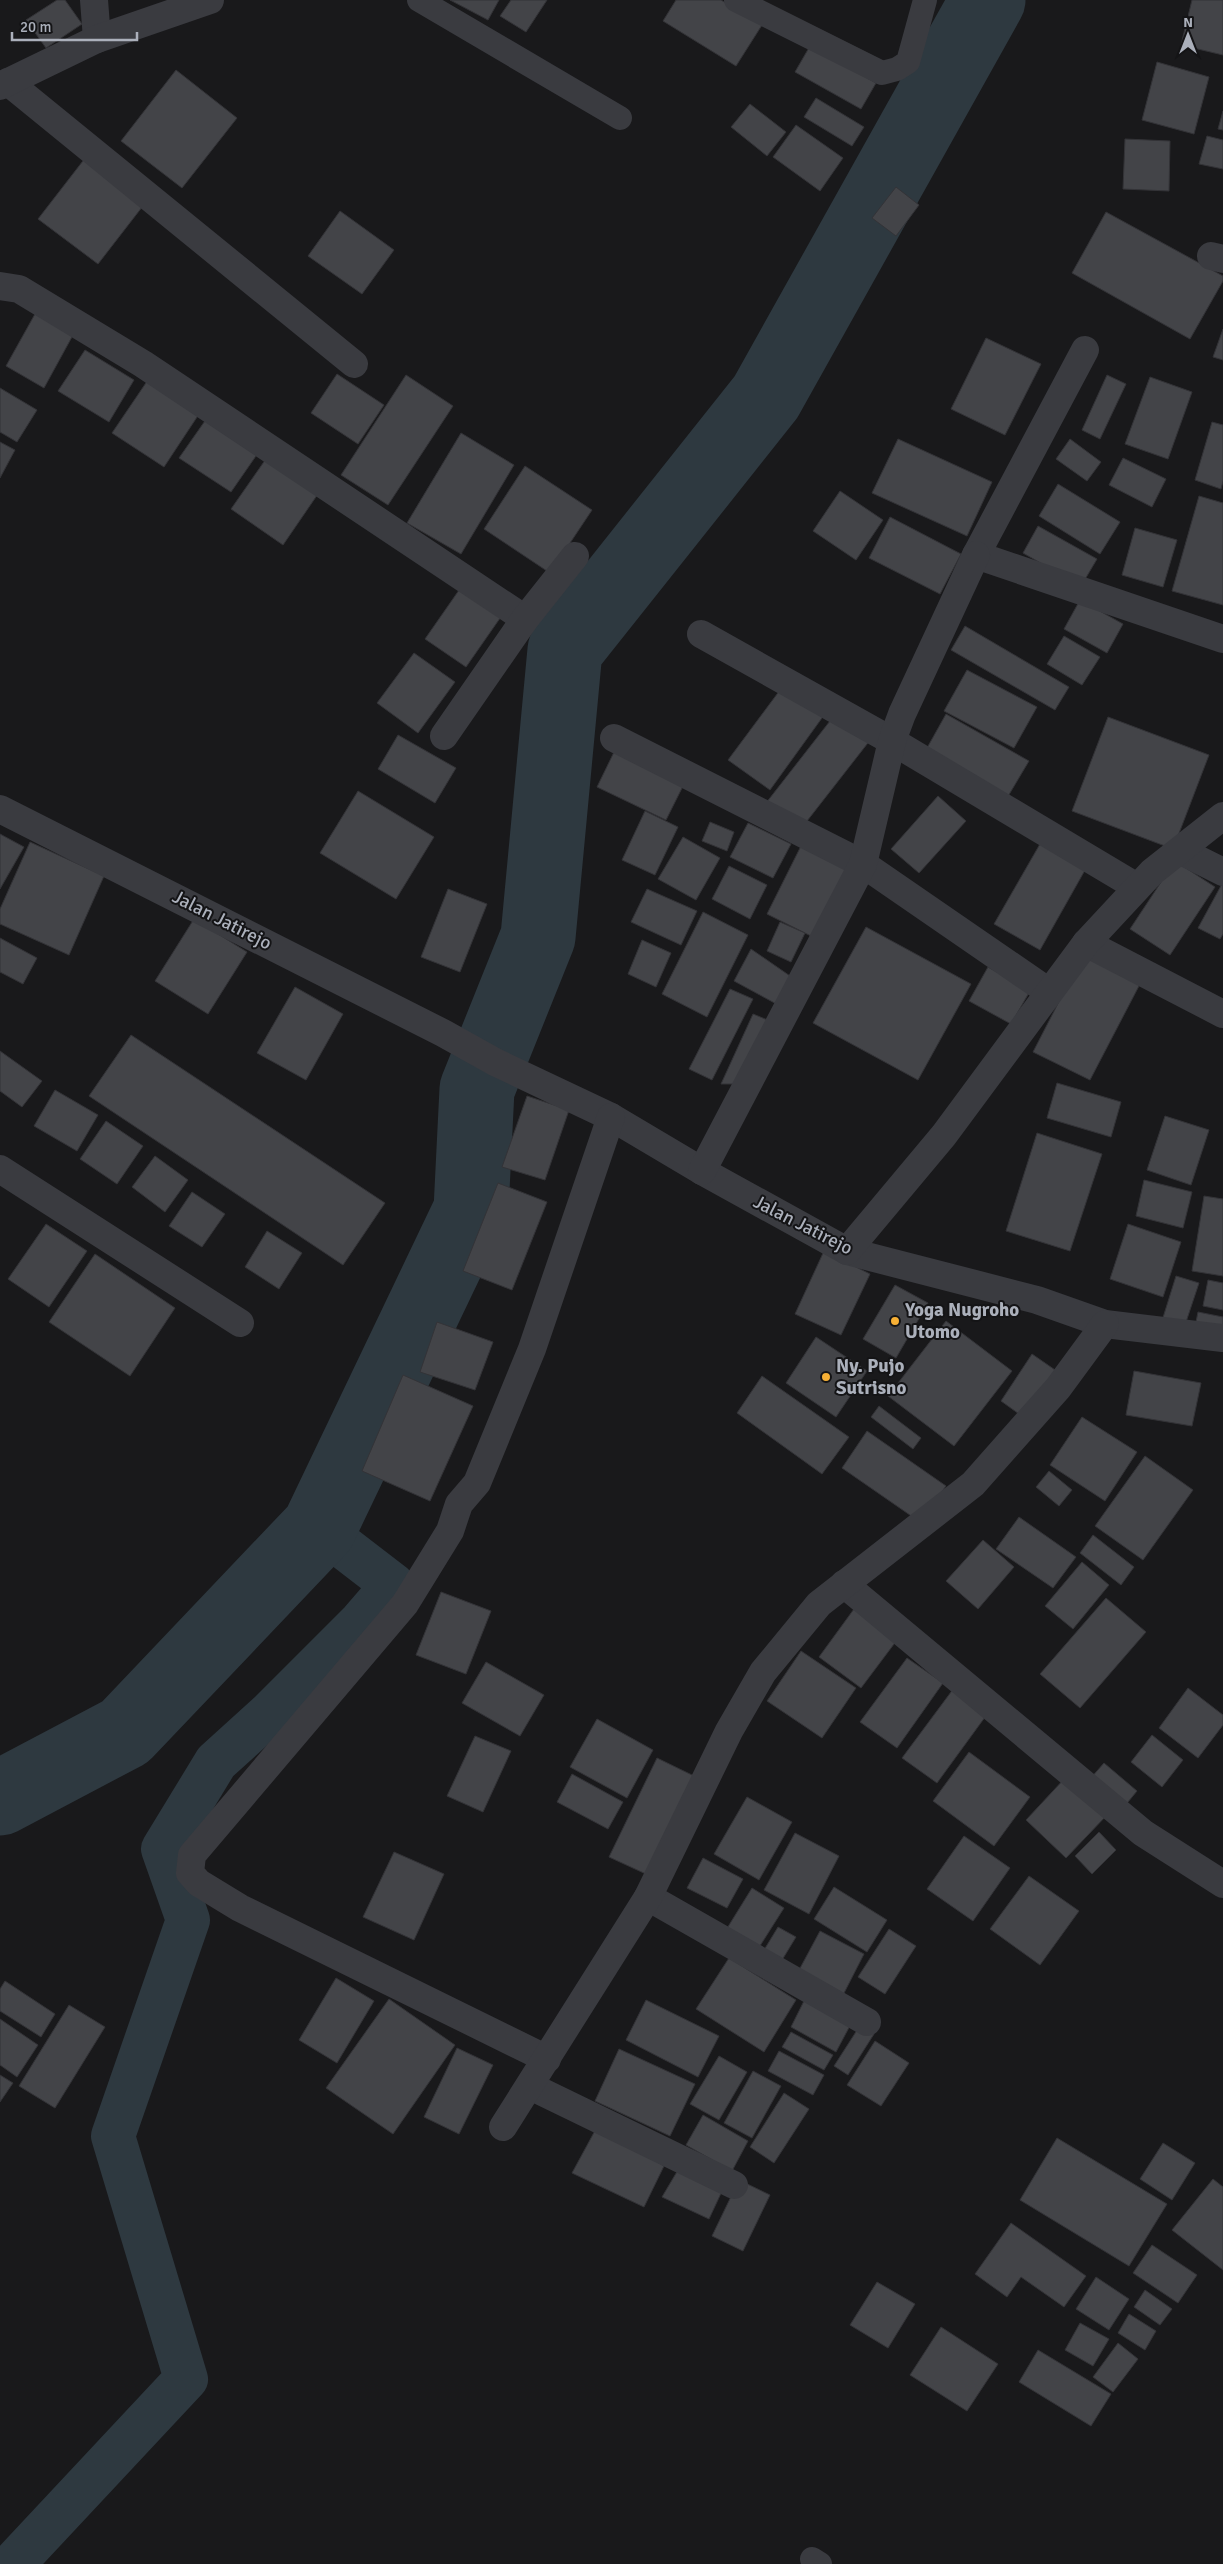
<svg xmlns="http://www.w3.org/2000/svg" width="1223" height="2564" font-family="Signika,sans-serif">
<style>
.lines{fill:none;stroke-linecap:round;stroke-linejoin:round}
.canal{stroke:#2e3940;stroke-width:44}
.river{stroke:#2e3940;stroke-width:75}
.building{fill:#434448;stroke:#333337}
.service{stroke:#3a3b40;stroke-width:24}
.minor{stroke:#3a3b40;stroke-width:28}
.poi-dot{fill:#f7b035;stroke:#141416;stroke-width:2}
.labels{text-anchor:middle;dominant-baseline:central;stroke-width:4;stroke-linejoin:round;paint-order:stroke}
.street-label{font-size:19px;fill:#abb0bb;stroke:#141416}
.poi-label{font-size:19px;font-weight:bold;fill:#abb0bb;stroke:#141416;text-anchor:start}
</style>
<rect width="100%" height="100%" fill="#19191b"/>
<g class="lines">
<path class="canal" d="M13 2564 186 2379 113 2136 188 1920 163 1849 216 1762 270 1713 361 1622 393 1585 319 1528"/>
<path class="river" d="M0 1798 125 1732 319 1528 471 1210 477 1089 538 937 565 650 766 397 988 0"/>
</g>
<g class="building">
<path d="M57 0H65L82 24 46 48 26 20Z"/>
<path d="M450 0H499L488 20Z"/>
<path d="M511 0H547L526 32 500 16Z"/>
<path d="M676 0H721L762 25 736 66 663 21Z"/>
<path d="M1192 0H1223V55L1181 45Z"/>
<path d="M810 46 876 83 861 109 795 72Z"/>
<path d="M1157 62 1209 77 1194 134 1142 120Z"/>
<path d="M176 70 237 118 182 188 121 141Z"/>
<path d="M816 98 864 127 852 146 804 117Z"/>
<path d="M750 104 786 132 767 156 731 127Z"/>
<path d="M1223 111V130L1218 129Z"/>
<path d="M796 125 843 158 820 191 773 157Z"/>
<path d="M1207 136 1223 140V169L1199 164Z"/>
<path d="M1125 139 1170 141 1169 191 1123 189Z"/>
<path d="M86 157 146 202 98 264 38 219Z"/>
<path d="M896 187 919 205 896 236 872 218Z"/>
<path d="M340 211 394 250 362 294 308 256Z"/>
<path d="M1106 212 1223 276V281L1190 339 1072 273Z"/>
<path d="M35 314 73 335 44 388 6 366Z"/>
<path d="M1223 329V360L1213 357Z"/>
<path d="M986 338 1041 364 1005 435 951 409Z"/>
<path d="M85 350 134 380 109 422 58 391Z"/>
<path d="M152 374 203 408 164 467 112 433Z"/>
<path d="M337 374 384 405 358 444 311 413Z"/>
<path d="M406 375 453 406 388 505 341 475Z"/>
<path d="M1107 375 1126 384 1100 439 1082 430Z"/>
<path d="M1150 377 1192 392 1168 459 1125 444Z"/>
<path d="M0 388 37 410 17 442 0 432Z"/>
<path d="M207 418 258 453 231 492 179 458Z"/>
<path d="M1212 422 1223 425V481L1221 489 1195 480Z"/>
<path d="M461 433 514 465 461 554 407 523Z"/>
<path d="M898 439 992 482 967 536 872 493Z"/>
<path d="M1070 439 1101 462 1087 481 1056 459Z"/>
<path d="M0 442 15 450 0 478Z"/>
<path d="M268 456 320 491 283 545 231 509Z"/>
<path d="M1123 458 1166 479 1152 507 1109 485Z"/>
<path d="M525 466 592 510 550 573 484 529Z"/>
<path d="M1058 484 1120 522 1100 554 1039 516Z"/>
<path d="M840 491 883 520 856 560 813 531Z"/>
<path d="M1199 496 1223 503V605L1172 591Z"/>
<path d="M890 517 961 554 940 594 869 558Z"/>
<path d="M1038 526 1097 559 1081 586 1023 553Z"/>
<path d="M1135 528 1177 540 1163 587 1122 575Z"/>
<path d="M464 583 505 611 466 667 425 639Z"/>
<path d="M1080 600 1123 624 1107 653 1064 629Z"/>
<path d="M965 626 1069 687 1055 710 951 650Z"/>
<path d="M1064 636 1100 657 1082 685 1047 664Z"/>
<path d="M414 653 455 682 418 733 377 703Z"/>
<path d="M967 670 1037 707 1014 748 944 711Z"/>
<path d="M786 682 827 711 770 790 728 760Z"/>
<path d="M837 712 871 739 800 830 766 803Z"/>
<path d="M946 714 1029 761 1004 803 922 757Z"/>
<path d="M1108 717 1209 755 1173 849 1072 811Z"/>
<path d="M398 735 456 768 435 803 378 769Z"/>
<path d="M616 748 685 782 666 820 597 787Z"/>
<path d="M358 791 434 837 396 899 320 853Z"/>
<path d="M938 796 966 821 919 873 891 849Z"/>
<path d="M645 811 678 827 655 875 622 860Z"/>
<path d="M710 822 734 832 727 851 702 841Z"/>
<path d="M748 823 791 844 773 878 730 857Z"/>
<path d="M0 834 24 847 0 889Z"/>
<path d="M683 837 720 858 696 900 658 879Z"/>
<path d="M1044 837 1089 863 1040 950 994 924Z"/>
<path d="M30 842 104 876 69 955 0 924V909Z"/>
<path d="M802 844 852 870 817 939 767 914Z"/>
<path d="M1175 861 1215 887 1170 955 1130 929Z"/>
<path d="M729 866 767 885 750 919 712 899Z"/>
<path d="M1223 882V934L1220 939 1198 928Z"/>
<path d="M448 889 487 904 460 972 421 957Z"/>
<path d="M647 889 697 911 681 945 631 922Z"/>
<path d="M703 912 748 935 707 1017 662 994Z"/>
<path d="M194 919 247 952 208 1014 155 981Z"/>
<path d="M780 922 805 933 791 962 767 951Z"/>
<path d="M866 927 971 984 918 1080 813 1023Z"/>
<path d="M0 938 37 958 23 984 0 972Z"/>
<path d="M642 940 671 953 656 987 628 974Z"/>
<path d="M751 949 793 978 782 1007 734 981Z"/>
<path d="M1083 955 1140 984 1090 1080 1033 1052Z"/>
<path d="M988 967 1030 991 1011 1024 969 1001Z"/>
<path d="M295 987 343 1014 306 1080 257 1053Z"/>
<path d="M730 989 753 999 712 1080 689 1069Z"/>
<path d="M753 1014 770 1021 741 1084H721Z"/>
<path d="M131 1035 385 1203 343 1265 89 1096Z"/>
<path d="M0 1051 42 1081 22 1107 0 1091Z"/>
<path d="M1057 1083 1121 1102 1111 1137 1047 1118Z"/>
<path d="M55 1090 98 1115 77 1151 34 1126Z"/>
<path d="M527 1096 569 1110 545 1180 502 1167Z"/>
<path d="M1165 1116 1209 1130 1191 1185 1147 1170Z"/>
<path d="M106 1121 143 1146 117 1184 80 1159Z"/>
<path d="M1037 1133 1102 1154 1070 1251 1006 1231Z"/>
<path d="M155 1156 188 1180 165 1212 132 1187Z"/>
<path d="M1144 1180 1192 1192 1183 1228 1136 1216Z"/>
<path d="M498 1183 547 1202 512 1290 463 1271Z"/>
<path d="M192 1192 225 1214 202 1247 169 1226Z"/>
<path d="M1204 1196 1223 1199V1276L1192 1271Z"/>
<path d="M46 1224 87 1251 49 1307 8 1279Z"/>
<path d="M1128 1224 1181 1242 1163 1297 1110 1279Z"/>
<path d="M267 1231 302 1253 279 1289 245 1267Z"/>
<path d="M824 1251 870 1274 841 1335 795 1314Z"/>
<path d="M95 1254 175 1308 130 1376 49 1322Z"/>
<path d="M1176 1276 1199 1283 1183 1331 1161 1324Z"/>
<path d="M1208 1280 1223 1283V1310L1203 1306Z"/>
<path d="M895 1285 928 1303 896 1358 863 1339Z"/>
<path d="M1198 1312 1223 1317V1331L1195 1327Z"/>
<path d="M946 1321 1012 1371 954 1446 888 1396Z"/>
<path d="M437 1322 493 1342 475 1390 420 1372Z"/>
<path d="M816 1337 867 1371 836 1417 786 1383Z"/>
<path d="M1032 1354 1058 1372 1026 1419 1001 1401Z"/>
<path d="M1134 1371 1201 1383 1192 1426 1126 1415Z"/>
<path d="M403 1375 473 1406 430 1501 362 1471Z"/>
<path d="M762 1376 849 1437 822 1474 737 1413Z"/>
<path d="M879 1406 921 1438 913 1449 871 1417Z"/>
<path d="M1082 1417 1137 1452 1105 1501 1050 1465Z"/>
<path d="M867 1431 946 1486 920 1522 842 1468Z"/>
<path d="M1145 1456 1193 1490 1143 1560 1095 1526Z"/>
<path d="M1049 1471 1072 1490 1059 1506 1036 1487Z"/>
<path d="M1019 1517 1076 1557 1053 1588 996 1549Z"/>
<path d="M1093 1535 1134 1567 1121 1585 1080 1553Z"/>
<path d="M983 1540 1014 1567 978 1609 946 1581Z"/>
<path d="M1082 1562 1109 1585 1073 1629 1045 1606Z"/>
<path d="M441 1592 491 1611 466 1674 416 1655Z"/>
<path d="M1106 1598 1146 1632 1080 1708 1040 1674Z"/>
<path d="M854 1609 897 1640 861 1688 819 1657Z"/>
<path d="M801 1651 856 1688 822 1738 767 1701Z"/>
<path d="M907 1658 943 1683 897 1748 860 1722Z"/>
<path d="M486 1662 544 1695 520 1736 462 1703Z"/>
<path d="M954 1688 988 1713 937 1783 902 1758Z"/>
<path d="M1188 1688 1223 1715V1725L1198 1758 1159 1728Z"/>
<path d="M597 1719 653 1750 627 1798 570 1767Z"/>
<path d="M1152 1735 1183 1760 1162 1787 1131 1762Z"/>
<path d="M475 1736 511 1751 483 1812 447 1796Z"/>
<path d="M969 1752 1030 1797 994 1846 933 1801Z"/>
<path d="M657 1758 694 1776 646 1874 609 1857Z"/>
<path d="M1104 1763 1137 1791 1123 1808 1090 1779Z"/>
<path d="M572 1774 623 1802 608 1829 557 1802Z"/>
<path d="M1066 1777 1107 1815 1066 1858 1026 1820Z"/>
<path d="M747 1797 792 1822 759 1880 714 1854Z"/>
<path d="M1099 1832 1116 1850 1092 1874 1075 1856Z"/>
<path d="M795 1833 839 1856 809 1914 764 1890Z"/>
<path d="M964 1836 1010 1868 973 1921 927 1889Z"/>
<path d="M394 1852 444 1874 414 1940 363 1917Z"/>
<path d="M703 1858 743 1879 727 1908 687 1888Z"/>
<path d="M1029 1876 1079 1911 1040 1965 990 1929Z"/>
<path d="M834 1887 887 1920 867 1952 814 1919Z"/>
<path d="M752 1888 784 1908 758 1949 726 1930Z"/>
<path d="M778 1927 796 1937 779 1965 761 1955Z"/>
<path d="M889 1929 916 1946 885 1994 858 1977Z"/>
<path d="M820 1931 864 1954 843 1995 798 1972Z"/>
<path d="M729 1958 796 2000 764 2052 696 2009Z"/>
<path d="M336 1978 374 2001 337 2063 299 2040Z"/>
<path d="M5 1981 55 2014 41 2037 0 2011V1989Z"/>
<path d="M807 1995 853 2020 836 2052 791 2027Z"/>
<path d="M389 1999 455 2045 393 2134 326 2088Z"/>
<path d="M646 2000 719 2036 698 2077 626 2040Z"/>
<path d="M69 2005 105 2027 55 2108 19 2086Z"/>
<path d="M0 2019 38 2045 17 2077 0 2065Z"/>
<path d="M861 2024 874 2034 848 2075 834 2066Z"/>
<path d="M791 2032 833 2055 824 2070 782 2047Z"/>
<path d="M875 2041 909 2063 881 2106 847 2085Z"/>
<path d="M457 2048 493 2065 459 2134 424 2117Z"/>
<path d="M619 2049 695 2084 670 2136 595 2101Z"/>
<path d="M779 2051 824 2075 813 2095 768 2071Z"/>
<path d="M719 2056 747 2072 719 2120 690 2104Z"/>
<path d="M753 2071 781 2086 752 2138 724 2123Z"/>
<path d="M0 2075 13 2083 0 2102Z"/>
<path d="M784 2093 809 2109 774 2163 750 2147Z"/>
<path d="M703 2115 748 2141 732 2171 686 2145Z"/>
<path d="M597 2127 664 2166 644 2207 572 2173Z"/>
<path d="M1057 2138 1167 2204 1129 2266 1020 2200Z"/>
<path d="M1163 2143 1195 2163 1172 2200 1140 2179Z"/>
<path d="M678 2170 723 2189 709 2219 662 2197Z"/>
<path d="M1213 2179 1223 2187V2270L1172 2230Z"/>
<path d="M739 2180 770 2195 743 2251 712 2236Z"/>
<path d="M1011 2223 1086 2276 1064 2307 1021 2277 1007 2297 975 2274Z"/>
<path d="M1152 2245 1197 2275 1178 2303 1133 2273Z"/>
<path d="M1096 2277 1129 2299 1109 2330 1076 2309Z"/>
<path d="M877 2282 915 2304 888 2348 850 2325Z"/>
<path d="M1145 2290 1172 2309 1160 2325 1134 2307Z"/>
<path d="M1129 2314 1156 2331 1145 2350 1118 2333Z"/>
<path d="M1080 2323 1109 2339 1093 2366 1065 2350Z"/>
<path d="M941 2327 998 2364 967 2411 910 2375Z"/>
<path d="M1118 2343 1138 2359 1113 2392 1093 2377Z"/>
<path d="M1038 2350 1111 2394 1091 2426 1019 2382Z"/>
</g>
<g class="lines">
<g class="service">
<path d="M419 0 620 118"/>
<path d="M736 0 882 73 897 69 908 62 925 0"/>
<path d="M812 2559 820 2564"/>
</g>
<g class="minor">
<path d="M94 0 97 39"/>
<path d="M8 82 354 364"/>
<path d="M0 86 97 39 210 0"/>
<path d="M1211 256 1223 259"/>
<path d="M0 286 19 289 143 364 525 619"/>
<path d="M1085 350 976 555 1223 639"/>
<path d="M701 634 892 741 1137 887"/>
<path d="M444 736 525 619 575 556"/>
<path d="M614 738 863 864 1049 992"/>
<path d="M0 809 443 1033 495 1062 611 1117 702 1171 847 1251 1037 1300 1105 1324 1223 1338"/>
<path d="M1181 851 1223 872"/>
<path d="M1086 943 1223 1014"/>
<path d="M0 1169 240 1323"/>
<path d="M702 1171 863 864 892 741 902 714 976 555"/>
<path d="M847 1251 944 1135 1086 943 1152 872 1223 816"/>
<path d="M844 1584 1143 1833 1223 1884"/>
<path d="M648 1897 867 2022"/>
<path d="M547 2059 240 1908 199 1883 190 1873 192 1855 405 1604 450 1531 459 1504 477 1483 532 1349 611 1117"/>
<path d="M530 2086 734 2185"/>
<path d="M503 2127 648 1897 729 1731 763 1672 819 1604 973 1484 1058 1388 1105 1324"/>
</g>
</g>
<g class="poi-dot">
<circle cx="895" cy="1321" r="5"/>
<circle cx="826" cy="1377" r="5"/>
</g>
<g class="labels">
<g class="street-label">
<text transform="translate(222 920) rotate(27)">Jalan Jatirejo</text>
<text transform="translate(803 1225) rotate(27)">Jalan Jatirejo</text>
</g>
<g class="poi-label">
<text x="905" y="1310">Yoga Nugroho<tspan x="905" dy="22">Utomo</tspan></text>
<text x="836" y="1366">Ny. Pujo<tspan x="836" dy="22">Sutrisno</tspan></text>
</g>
</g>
<g transform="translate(1188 35)" stroke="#141416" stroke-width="4" paint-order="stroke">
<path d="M0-4L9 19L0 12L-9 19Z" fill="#abb0bb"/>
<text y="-8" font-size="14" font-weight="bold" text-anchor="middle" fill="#abb0bb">N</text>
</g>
<path d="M12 32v8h125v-8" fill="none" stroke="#abb0bb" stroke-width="2.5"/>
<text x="20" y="32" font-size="15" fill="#abb0bb" stroke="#141416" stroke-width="4" paint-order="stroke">20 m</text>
</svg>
